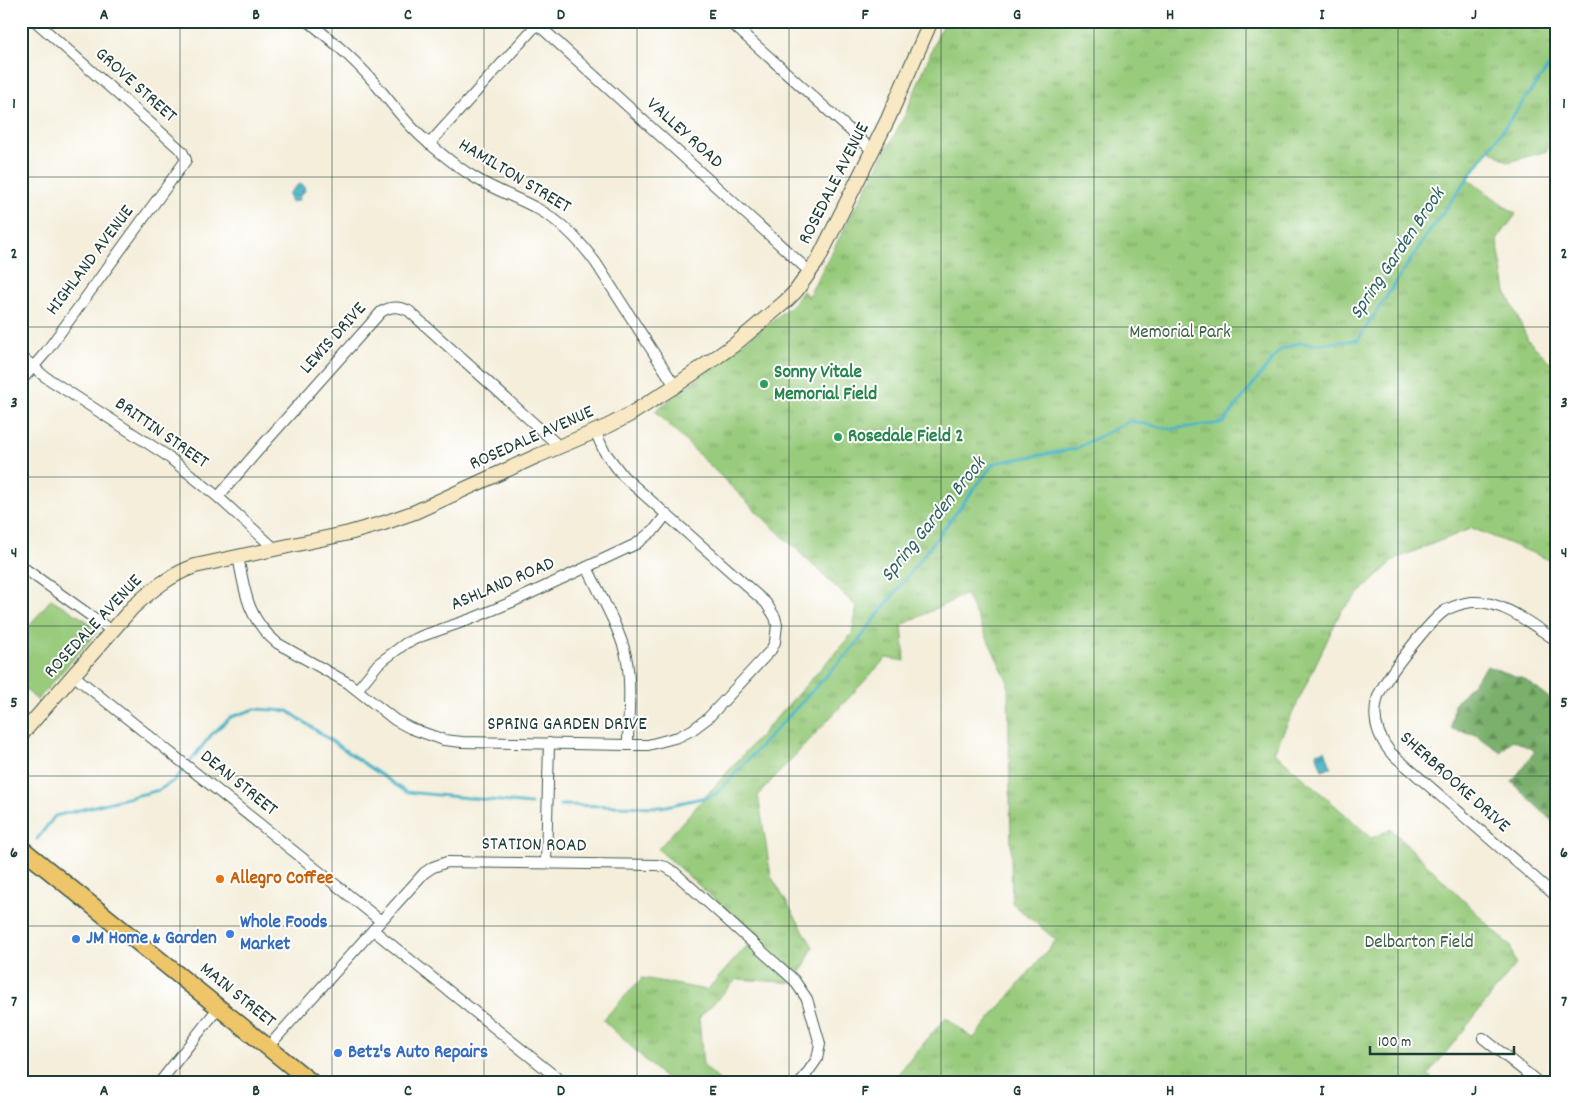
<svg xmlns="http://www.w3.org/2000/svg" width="1578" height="1103" font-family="Dekko,sans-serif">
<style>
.green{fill:#98cb7c;stroke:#5c8458}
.forest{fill:url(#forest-firs);stroke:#4c7650}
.park{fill:url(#park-tufts);stroke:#5c8458}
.water{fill:url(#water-waves);stroke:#34787d}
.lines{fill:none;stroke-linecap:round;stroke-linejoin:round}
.stream{stroke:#49b4c6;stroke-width:3}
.street-casing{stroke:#3f584d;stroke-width:12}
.secondary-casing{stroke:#3f584d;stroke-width:16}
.primary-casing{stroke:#3f584d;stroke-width:19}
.street{stroke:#fff;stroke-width:10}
.secondary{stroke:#f8e8c3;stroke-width:14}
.primary{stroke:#eec569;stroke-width:16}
.grid{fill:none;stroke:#1f3d34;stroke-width:1;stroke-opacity:0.55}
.leisure-dot{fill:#2e9e5b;stroke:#fff;stroke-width:2}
.food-dot{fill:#e8710a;stroke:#fff;stroke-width:2}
.shop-dot{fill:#3f7fe0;stroke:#fff;stroke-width:2}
.labels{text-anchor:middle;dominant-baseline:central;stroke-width:4;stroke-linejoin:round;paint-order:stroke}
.street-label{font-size:19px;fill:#1f3d34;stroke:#fff}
.park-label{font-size:19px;fill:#3d6046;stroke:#fff}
.leisure-label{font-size:19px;font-weight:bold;fill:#27864d;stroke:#fff;text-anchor:start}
.food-label{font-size:19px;font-weight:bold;fill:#c56008;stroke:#fff;text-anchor:start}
.shop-label{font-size:19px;font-weight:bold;fill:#366cbe;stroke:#fff;text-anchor:start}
.water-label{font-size:20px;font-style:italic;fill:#2c6160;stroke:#fff}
.neatline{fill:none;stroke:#1f3d34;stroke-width:2}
.grid-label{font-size:16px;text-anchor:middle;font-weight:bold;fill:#1f3d34}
</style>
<defs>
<pattern id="forest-firs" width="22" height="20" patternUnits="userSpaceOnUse" patternTransform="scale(1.25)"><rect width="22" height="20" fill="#7aaf6c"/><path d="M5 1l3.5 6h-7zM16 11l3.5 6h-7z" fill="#63905a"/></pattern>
<pattern id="park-tufts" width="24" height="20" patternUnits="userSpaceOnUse" patternTransform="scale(1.25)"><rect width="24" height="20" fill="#98cb7c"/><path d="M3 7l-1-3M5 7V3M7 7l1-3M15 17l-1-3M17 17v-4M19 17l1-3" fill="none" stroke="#7ba666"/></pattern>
<pattern id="water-waves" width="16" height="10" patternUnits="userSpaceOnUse" patternTransform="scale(1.25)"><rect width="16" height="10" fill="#49b4c6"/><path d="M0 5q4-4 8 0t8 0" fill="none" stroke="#3c94a2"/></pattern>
</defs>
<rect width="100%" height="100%" fill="#fff"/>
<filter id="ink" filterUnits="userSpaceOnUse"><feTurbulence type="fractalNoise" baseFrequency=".02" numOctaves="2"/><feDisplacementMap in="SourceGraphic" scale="10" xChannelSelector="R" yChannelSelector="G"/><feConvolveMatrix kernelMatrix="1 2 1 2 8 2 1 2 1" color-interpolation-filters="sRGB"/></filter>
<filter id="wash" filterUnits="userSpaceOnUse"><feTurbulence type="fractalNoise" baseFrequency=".0096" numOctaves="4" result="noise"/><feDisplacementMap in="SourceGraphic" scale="20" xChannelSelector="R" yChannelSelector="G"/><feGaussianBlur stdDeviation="1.12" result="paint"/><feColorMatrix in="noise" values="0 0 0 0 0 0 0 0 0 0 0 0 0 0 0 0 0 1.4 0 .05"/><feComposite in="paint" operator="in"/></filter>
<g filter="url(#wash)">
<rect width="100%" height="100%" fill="#f4eedb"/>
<path class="green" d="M51 599 95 626 97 632 37 700 21 685V637Z"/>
<path class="forest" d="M1487 666 1524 679 1557 704V826L1512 782 1535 751 1513 740 1501 752 1474 734 1451 729 1454 705Z"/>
<path class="park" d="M944 21H1557V98L1549 102 1547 151 1508 162 1489 149 1468 179 1516 214 1497 240 1506 292 1528 340 1557 369V563L1472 528 1395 559 1341 611 1274 752 1372 838 1391 829 1510 946 1516 964 1428 1075 1436 1082H891L946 1017 973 1039 1056 940 1012 903 1008 682 966 594 902 625 905 661 886 658 758 795 771 876 813 947 796 983 737 979 699 1018 703 1065 721 1082H669L603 1020 642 978 707 990 756 936 658 849 852 634 857 607 757 512 655 411 791 306 803 291 808 297 905 115Z"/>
<g class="water">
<path d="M299 184 304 186 305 191 300 196 298 201 291 202 288 194Z"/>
<path d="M1325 750 1331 767 1322 770 1316 753Z"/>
</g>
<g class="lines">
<g class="stream">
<path d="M560 805 662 807 715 795 856 644 994 463 1075 449 1130 421 1170 429 1223 423 1280 350 1299 343 1318 344 1358 340 1431 229 1557 55"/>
<path d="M37 839 55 816 159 790 175 780 212 734 231 717 255 709 288 711 406 792 531 804"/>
</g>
</g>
</g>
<g filter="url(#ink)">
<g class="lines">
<g class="street-casing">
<g id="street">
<path d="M308 21C330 39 353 58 372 80 391 102 408 127 431 145 445 157 460 169 477 179 497 191 518 198 538 209 562 222 580 241 596 263L675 386"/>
<path d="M534 21 810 272"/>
<path d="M729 21 872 150"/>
<path d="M429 144 540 21"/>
<path d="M21 356 44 376 166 455 218 497 275 549"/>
<path d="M21 381 46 352 186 160 182 151 35 21"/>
<path d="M218 497 261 447 381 312C391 306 399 306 409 311L560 447"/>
<path d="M238 556C245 592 247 618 277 643L348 683 395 720 410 728 444 740 462 742 628 745H648L678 737 692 730 708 718 771 650 775 642 777 625 775 617 766 603 623 476 604 451 595 431"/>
<path d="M21 566 112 631"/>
<path d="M587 567C599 593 620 629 626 656 632 684 628 716 628 745"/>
<path d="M1557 641C1532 625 1503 600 1472 602 1463 603 1454 606 1446 610 1431 619 1380 683 1377 700 1372 720 1378 737 1391 753L1557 897"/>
<path d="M73 675 381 921"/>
<path d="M357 690 378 664 406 643 422 636 471 619 512 602 636 544 655 529 666 515"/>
<path d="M546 863 549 743"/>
<path d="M373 930 562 1082"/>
<path d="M1483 1038 1538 1082"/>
<path d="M268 1047 424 873 433 867 447 862 657 865 666 867 674 872 794 980 807 999 820 1044 817 1059 801 1082"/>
<path d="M160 1082 219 1007"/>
</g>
</g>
<g class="secondary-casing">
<path id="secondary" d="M21 735 133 607C152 590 170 575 195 566L349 533 384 523 415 512 537 456 608 426 629 415 675 386 734 345 786 301 796 291 818 260 888 119 931 21"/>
</g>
<g class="primary-casing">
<path id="primary" d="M21 848 311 1082"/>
</g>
<use href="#street" class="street"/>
<use href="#secondary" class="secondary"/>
<use href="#primary" class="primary"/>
</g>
</g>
<path class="grid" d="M180 21V1082M332 21V1082M484 21V1082M637 21V1082M789 21V1082M941 21V1082M1094 21V1082M1246 21V1082M1398 21V1082M21 177H1557M21 327H1557M21 477H1557M21 626H1557M21 776H1557M21 926H1557"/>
<g class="leisure-dot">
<circle cx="764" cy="384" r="5"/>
<circle cx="838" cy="437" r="5"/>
</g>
<circle class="food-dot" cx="220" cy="879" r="5"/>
<g class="shop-dot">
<circle cx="230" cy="934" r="5"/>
<circle cx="76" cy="939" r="5"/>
<circle cx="338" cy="1053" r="5"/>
</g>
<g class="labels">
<g class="street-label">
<text transform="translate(135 86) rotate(42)">GROVE STREET</text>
<text transform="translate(684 134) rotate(42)">VALLEY ROAD</text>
<text transform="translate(514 177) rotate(31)">HAMILTON STREET</text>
<text transform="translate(835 184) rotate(-63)">ROSEDALE AVENUE</text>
<text transform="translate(91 261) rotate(-53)">HIGHLAND AVENUE</text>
<text transform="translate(334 339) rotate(-48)">LEWIS DRIVE</text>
<text transform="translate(161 434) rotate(35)">BRITTIN STREET</text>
<text transform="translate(532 439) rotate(-24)">ROSEDALE AVENUE</text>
<text transform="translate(503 585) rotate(-23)">ASHLAND ROAD</text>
<text transform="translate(94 627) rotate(-47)">ROSEDALE AVENUE</text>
<text x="567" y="725">SPRING GARDEN DRIVE</text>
<text transform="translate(1454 783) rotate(42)">SHERBROOKE DRIVE</text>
<text transform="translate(238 784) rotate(39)">DEAN STREET</text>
<text transform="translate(534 846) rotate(1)">STATION ROAD</text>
<text transform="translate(237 996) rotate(39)">MAIN STREET</text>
</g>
<g class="park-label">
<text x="1180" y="333">Memorial Park</text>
<text x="1419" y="943">Delbarton Field</text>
</g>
<g class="leisure-label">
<text x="774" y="373">Sonny Vitale<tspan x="774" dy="22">Memorial Field</tspan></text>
<text x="848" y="437">Rosedale Field 2</text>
</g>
<g class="food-label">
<text x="230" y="879">Allegro Coffee</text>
</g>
<g class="shop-label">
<text x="240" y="923">Whole Foods<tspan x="240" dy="22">Market</tspan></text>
<text x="86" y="939">JM Home &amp; Garden</text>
<text x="348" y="1053">Betz's Auto Repairs</text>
</g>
<g class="water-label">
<text transform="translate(1398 254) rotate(-56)">Spring Garden Brook</text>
<text transform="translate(934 520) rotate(-51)">Spring Garden Brook</text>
</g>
</g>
<rect width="1578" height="1103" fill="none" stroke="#fff" stroke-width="55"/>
<path d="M1370 1046v8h144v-8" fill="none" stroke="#1f3d34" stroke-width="2.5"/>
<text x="1378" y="1046" font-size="15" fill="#1f3d34" stroke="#ffffff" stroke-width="4" paint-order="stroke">100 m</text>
<rect x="28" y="28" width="1522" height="1048" class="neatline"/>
<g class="grid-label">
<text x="104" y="19">A</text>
<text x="256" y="19">B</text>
<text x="408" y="19">C</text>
<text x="561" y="19">D</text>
<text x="713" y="19">E</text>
<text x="865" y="19">F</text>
<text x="1017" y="19">G</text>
<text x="1170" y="19">H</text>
<text x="1322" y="19">I</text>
<text x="1474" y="19">J</text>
<text x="14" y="108">1</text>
<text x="1564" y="108">1</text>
<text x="14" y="258">2</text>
<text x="1564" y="258">2</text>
<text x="14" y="407">3</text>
<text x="1564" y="407">3</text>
<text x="14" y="557">4</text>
<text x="1564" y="557">4</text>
<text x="14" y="707">5</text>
<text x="1564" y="707">5</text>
<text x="14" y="857">6</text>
<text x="1564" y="857">6</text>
<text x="14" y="1006">7</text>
<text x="1564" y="1006">7</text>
<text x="104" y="1095">A</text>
<text x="256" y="1095">B</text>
<text x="408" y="1095">C</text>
<text x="561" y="1095">D</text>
<text x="713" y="1095">E</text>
<text x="865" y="1095">F</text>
<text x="1017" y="1095">G</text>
<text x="1170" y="1095">H</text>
<text x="1322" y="1095">I</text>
<text x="1474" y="1095">J</text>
</g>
</svg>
